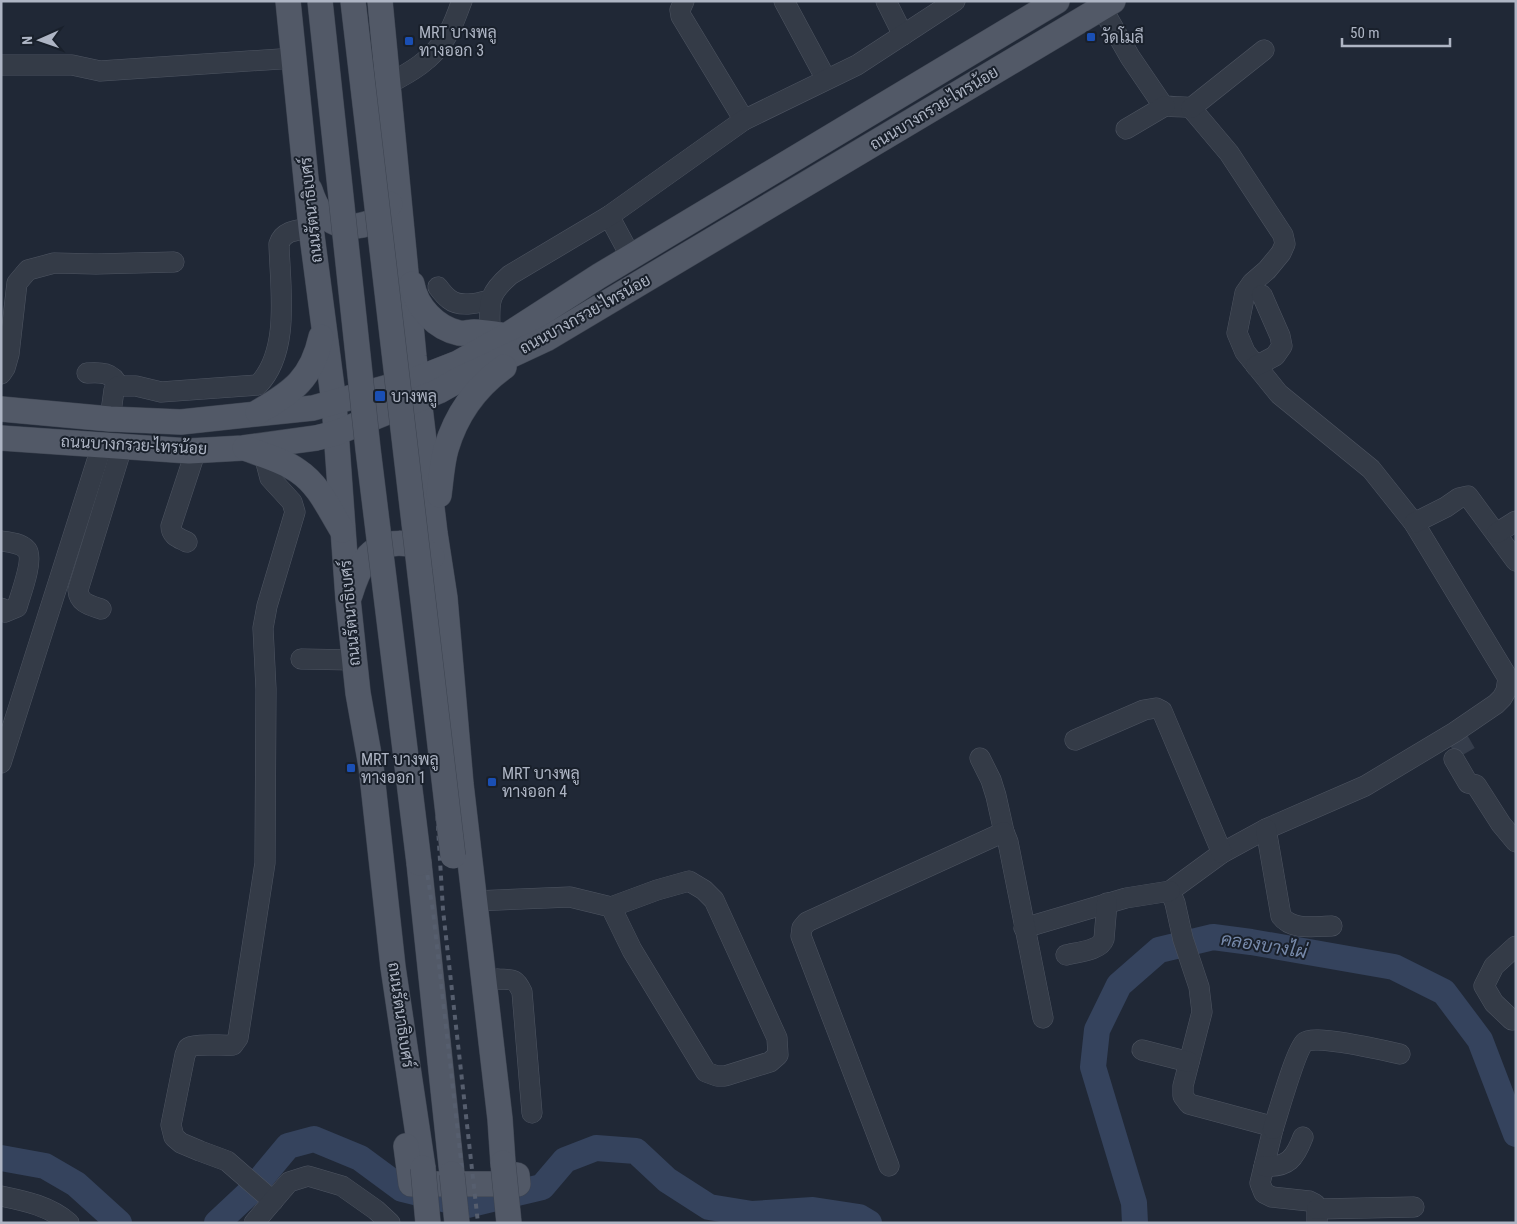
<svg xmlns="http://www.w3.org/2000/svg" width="1517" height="1224" font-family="'Roboto Condensed',Sarabun,sans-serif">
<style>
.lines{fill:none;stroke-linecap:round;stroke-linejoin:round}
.river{stroke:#35435d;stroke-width:26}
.minor-tunnel{stroke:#353d4b;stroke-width:20;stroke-dasharray:20 10;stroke-linecap:butt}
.minor-casing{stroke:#4e5562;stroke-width:21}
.major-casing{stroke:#3d4451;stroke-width:26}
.minor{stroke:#343b47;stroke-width:20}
.major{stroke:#525967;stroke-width:25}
.rail{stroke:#565e6e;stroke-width:4;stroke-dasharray:5 5;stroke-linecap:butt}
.major-bridge-casing{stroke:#3d4451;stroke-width:26;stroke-linecap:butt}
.major-bridge{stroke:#525967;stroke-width:25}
.transit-dot{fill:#1a4fb4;stroke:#19202b;stroke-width:2}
.labels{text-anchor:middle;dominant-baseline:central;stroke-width:4;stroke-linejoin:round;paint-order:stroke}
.poi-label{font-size:16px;fill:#aeb5c4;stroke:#19202b;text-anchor:start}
.street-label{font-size:16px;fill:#aeb5c4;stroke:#19202b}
.water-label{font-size:18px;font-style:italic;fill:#778aab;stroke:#19202b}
</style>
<rect width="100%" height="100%" fill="#202836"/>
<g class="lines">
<g class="river">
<path d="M1 1158 45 1166 76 1184 119 1223"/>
<path d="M217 1223 249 1193 288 1146 314 1139 360 1158 402 1189 467 1205 542 1187 565 1160 596 1148 636 1151 667 1180 709 1207 752 1214 813 1210 859 1217 869 1223"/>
<path d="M1135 1223 1134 1203 1093 1067 1097 1030 1119 985 1159 950 1213 937 1251 942 1394 967 1444 992 1480 1040 1516 1134"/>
</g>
<path class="minor-tunnel" d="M1458 739 1466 753"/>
<g class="minor-casing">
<g id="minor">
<path d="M684 1 680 10 681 16 744 120"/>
<path d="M784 1 826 79"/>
<path d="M886 1 903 35"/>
<path d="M1102 8 1130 57 1162 104C1170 109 1182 105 1191 108L1229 153 1283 235 1285 244 1281 253 1267 270 1252 283 1245 293 1237 333 1245 352 1279 394 1371 469 1414 523 1508 678 1506 691 1502 698 1496 704 1455 732 1365 786 1266 829 1222 853 1170 891 1175 903 1183 939 1199 987 1202 1012 1183 1086V1096L1189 1104 1267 1125 1273 1129 1260 1183 1264 1193 1272 1197 1309 1201 1315 1204 1317 1209V1223"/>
<path d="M1 65H72L100 71 295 58"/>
<path d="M388 84C411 72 432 60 446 37 453 27 457 13 462 1"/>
<path d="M1191 108 1264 50"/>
<path d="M1126 129 1165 106"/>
<path d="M609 216 631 257"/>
<path d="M438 287C441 291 445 296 449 299 460 308 478 303 490 300"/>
<path d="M490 332C490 303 486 296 510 275L609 216 744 120 857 65 955 1"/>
<path d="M1256 366 1275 356 1282 346 1280 336 1262 295"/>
<path d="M87 373C100 372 113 372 118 386"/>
<path d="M1 374 5 368 9 354 17 283 28 270 54 263 96 264 174 262"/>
<path d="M110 419 114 390 118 386H136L161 392 258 385C291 351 280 287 279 244 283 230 299 230 311 228"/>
<path d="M264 455 270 478 292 502 295 512 267 606 263 628 266 689 265 863 238 1038 233 1045C224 1046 193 1043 188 1048 187 1050 186 1053 185 1055L171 1125 174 1137 181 1143 200 1151 227 1161 273 1201"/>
<path d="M1414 523 1446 507 1459 498 1468 496 1516 561"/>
<path d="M1497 533 1516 521"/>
<path d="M1 541C10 542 21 543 27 550 34 560 20 596 17 607L5 612 1 608"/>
<path d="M187 542C179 538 171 536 171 526L196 450"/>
<path d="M101 609C89 605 79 603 78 590L122 447"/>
<path d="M301 659 354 660"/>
<path d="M1075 740 1144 710 1156 708 1162 711 1222 853"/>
<path d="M980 758 991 780 996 796 1004 832"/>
<path d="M1454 759 1468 783 1476 785 1501 824 1516 842"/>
<path d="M1 763 102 445"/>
<path d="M1266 829 1281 916C1292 931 1316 926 1332 926"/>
<path d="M474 901 570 897 611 907 657 890 689 881 704 890 714 900 777 1038 778 1055 770 1062 725 1076H717L706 1072 632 950 611 907"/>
<path d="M1024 928 1126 898 1170 891"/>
<path d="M1066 955C1077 952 1100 951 1104 939L1107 903"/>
<path d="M497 979C512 980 515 977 522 992L532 1113"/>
<path d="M1512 1020 1494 1003 1484 986 1494 966 1516 946"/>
<path d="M1142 1050 1189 1062"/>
<path d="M1273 1129C1278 1114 1296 1049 1305 1042 1314 1034 1385 1051 1400 1054"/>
<path d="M889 1166 801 936 802 928 807 922 1004 832 1008 842 1043 1018"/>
<path d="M1264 1166C1288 1168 1295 1158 1303 1137"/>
<path d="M1 1196C25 1201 50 1206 69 1223"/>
<path d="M1317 1209 1414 1207"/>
<path d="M254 1223 289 1182 308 1176 342 1186 376 1210 390 1223"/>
</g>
</g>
<g class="major-casing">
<g id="major">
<path d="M288 1 311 228 334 403 348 599 358 693 371 766 393 967 423 1168"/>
<path d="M380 1 414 357 435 533 445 598 461 784 500 1119 503 1163"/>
<path d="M310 190C312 196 316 206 320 211 339 235 377 229 390 204"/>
<path d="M412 284C416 307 436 328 459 333 464 334 469 332 474 332 485 332 495 334 506 336"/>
<path d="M1 409 110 419 181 422 313 408 417 379 458 363 506 336 599 276 1057 1"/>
<path d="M258 412C293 392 312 378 321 337"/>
<path d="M1 438 189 451 243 448 316 438 336 433 439 391 462 378 546 339 1113 1"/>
<path d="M245 448C262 455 283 460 298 471 319 485 329 509 342 530"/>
<path d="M439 495C441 480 442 463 446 449 456 415 476 387 504 367"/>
<path d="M350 595C354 582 358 570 366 559 381 538 416 539 432 557"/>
<path d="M419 863 452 1174"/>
<path d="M406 1146 411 1184H518L517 1175"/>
</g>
</g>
<use href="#minor" class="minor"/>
<use href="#major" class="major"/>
<g class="rail">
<path d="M326 1 333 90 405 731 433 911 468 1223"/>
<path d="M346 1 360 87 432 728 443 910 478 1223"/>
</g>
<g class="major-bridge-casing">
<g id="major-bridge">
<path d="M320 1 368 449 419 863"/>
<path d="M353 1 453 856"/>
<path d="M503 1163 509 1223"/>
<path d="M423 1168 428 1223"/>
<path d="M452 1174 457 1223"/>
</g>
</g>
<use href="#major-bridge" class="major-bridge"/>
</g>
<g class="transit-dot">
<rect x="1086" y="32" width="10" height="10" rx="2.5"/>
<rect x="404" y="36" width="10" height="10" rx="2.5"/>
<rect x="374" y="390" width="12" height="12" rx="2.5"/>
<rect x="346" y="763" width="10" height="10" rx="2.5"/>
<rect x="487" y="777" width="10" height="10" rx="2.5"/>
</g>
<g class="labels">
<g class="poi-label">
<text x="419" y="32">MRT บางพลู<tspan x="419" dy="18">ทางออก 3</tspan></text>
<text x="1101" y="37">วัดโมลี</text>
<text x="391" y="396">บางพลู</text>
<text x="361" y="759">MRT บางพลู<tspan x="361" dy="18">ทางออก 1</tspan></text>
<text x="502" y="773">MRT บางพลู<tspan x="502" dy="18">ทางออก 4</tspan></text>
</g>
<g class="street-label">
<text transform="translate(934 108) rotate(-31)">ถนนบางกรวย-ไทรน้อย</text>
<text transform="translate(311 210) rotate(-96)">ถนนรัตนาธิเบศร์</text>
<text transform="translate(585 314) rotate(-29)">ถนนบางกรวย-ไทรน้อย</text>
<text transform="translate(134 445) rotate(3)">ถนนบางกรวย-ไทรน้อย</text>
<text transform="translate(350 613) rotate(-95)">ถนนรัตนาธิเบศร์</text>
<text transform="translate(401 1015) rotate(82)">ถนนรัตนาธิเบศร์</text>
</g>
<g class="water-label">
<text transform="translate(1264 945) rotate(9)">คลองบางไผ่</text>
</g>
</g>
<rect width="1517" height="1224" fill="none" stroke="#aeb5c4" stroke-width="5"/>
<g transform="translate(40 40) rotate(268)" stroke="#19202b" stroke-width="4" paint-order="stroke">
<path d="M0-4L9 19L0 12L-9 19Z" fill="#aeb5c4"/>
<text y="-8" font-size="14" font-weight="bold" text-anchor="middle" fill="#aeb5c4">N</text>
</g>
<path d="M1342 38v8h108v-8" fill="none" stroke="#aeb5c4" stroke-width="2.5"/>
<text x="1350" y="38" font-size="15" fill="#aeb5c4" stroke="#19202b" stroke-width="4" paint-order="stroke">50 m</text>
</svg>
